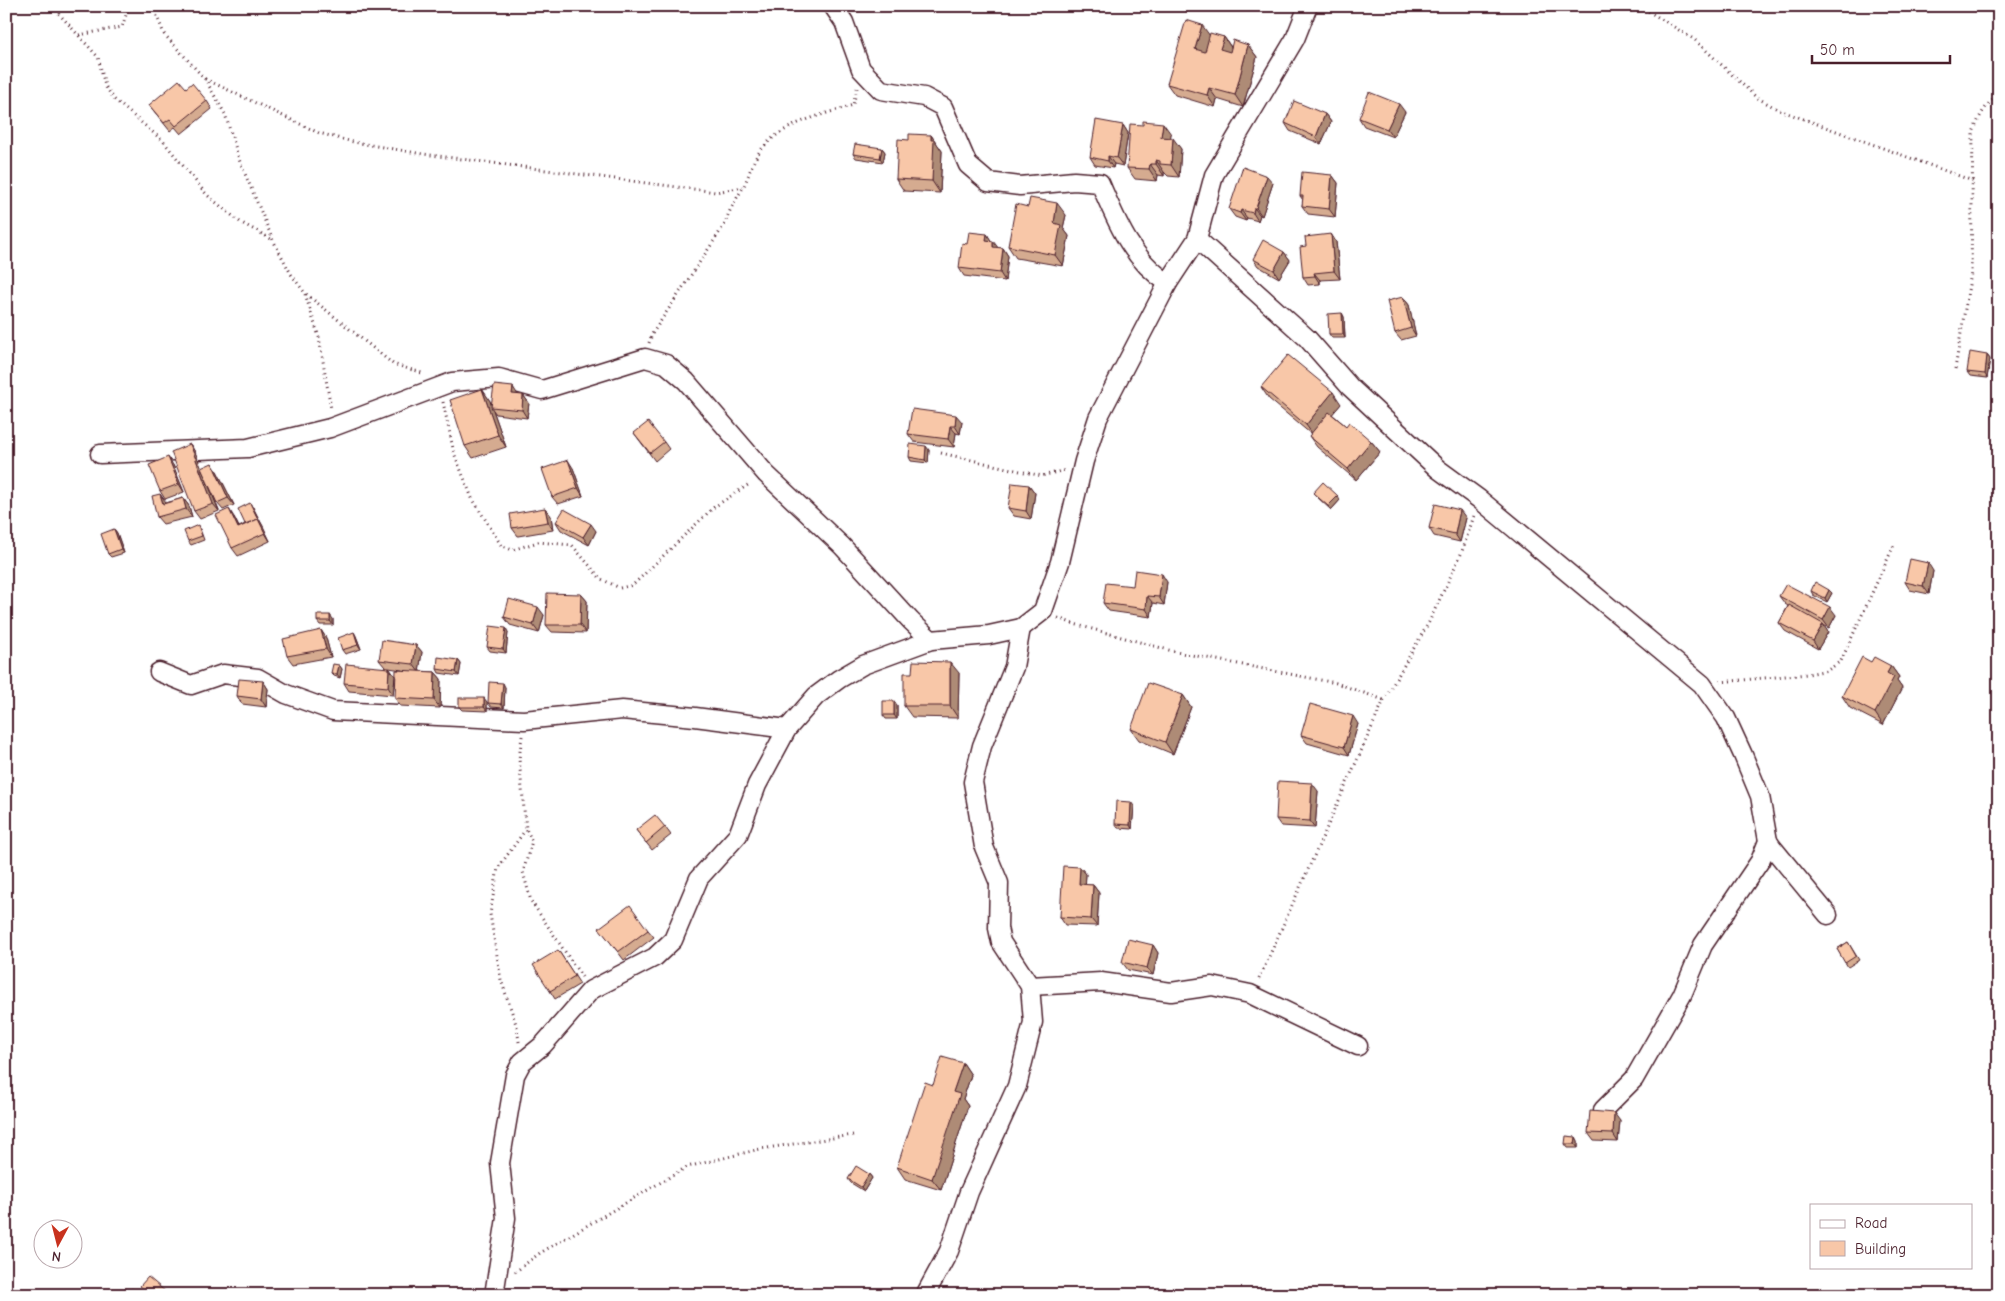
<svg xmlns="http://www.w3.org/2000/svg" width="2005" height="1301" font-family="'Comic Neue',sans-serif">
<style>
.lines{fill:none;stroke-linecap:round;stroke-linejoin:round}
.minor-casing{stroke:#4a1f2b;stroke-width:21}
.path{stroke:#4a1f2b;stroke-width:3;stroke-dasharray:1 4;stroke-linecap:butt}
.minor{stroke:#fff;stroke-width:18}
.wall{fill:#d5ab90;stroke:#4a1f2b}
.shaded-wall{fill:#ae8b76;stroke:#4a1f2b}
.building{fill:#f8c7a8;stroke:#4a1f2b}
</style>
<rect width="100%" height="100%" fill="#fff"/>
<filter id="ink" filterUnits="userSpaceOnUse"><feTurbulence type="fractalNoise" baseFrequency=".02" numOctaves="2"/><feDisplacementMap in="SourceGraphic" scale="10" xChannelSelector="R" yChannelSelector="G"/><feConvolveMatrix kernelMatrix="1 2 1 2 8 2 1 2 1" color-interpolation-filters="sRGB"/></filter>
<g filter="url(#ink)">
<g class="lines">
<g class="minor-casing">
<g id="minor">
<path d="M833 6 844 22 861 69 881 90 924 97 943 107 968 165 988 182 1020 186 1074 181 1100 183C1117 222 1131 259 1168 283"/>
<path d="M1197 239 1307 338 1350 387 1438 469 1479 499 1702 684 1726 718 1743 755 1760 796 1768 841 1760 861 1703 945 1682 995 1634 1079 1603 1110"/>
<path d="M100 454 248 448 330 428 452 382 499 378 542 390 645 358 666 364 686 381 766 474 842 546 911 621 931 640"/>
<path d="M159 672 191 685 223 674 258 678 286 694 333 711 524 720 622 710 695 717 787 729"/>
<path d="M1768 841 1772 847 1828 915"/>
<path d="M1030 986 1101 982 1171 992 1212 986 1250 994 1358 1046"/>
<path d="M494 1295 506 1218 500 1163 515 1075 522 1062 543 1045 591 990 655 957 673 940 699 878 738 835 757 785 787 729 816 696 839 679 863 665 931 640 989 635 1021 628 1043 611 1060 562 1084 461 1098 418 1168 283 1197 239 1214 175 1295 39 1308 6"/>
<path d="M925 1295 949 1251 969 1192 1017 1086 1033 1022 1030 986 1001 942 998 928 999 883 984 847 973 782 982 746 1014 667 1021 628"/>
</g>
</g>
<g class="path">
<path d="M52 6 98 57 105 86 115 100 163 141 207 195 240 222 273 240"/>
<path d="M153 6 164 34 205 79 225 114 240 162 273 240 291 274 305 293 393 364 425 374"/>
<path d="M1640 6 1695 40 1756 97 1779 110 1973 181"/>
<path d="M79 35 122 27 129 6"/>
<path d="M205 79 319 133 353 142 423 154 716 192 743 187"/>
<path d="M305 294 319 337 331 409"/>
<path d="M649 343 652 334 725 224C730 207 736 200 744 186 749 175 752 163 758 154 779 123 820 116 853 105L857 88"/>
<path d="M1955 369 1971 273 1973 133C1978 119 1985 103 1999 96"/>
<path d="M443 402 454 453 472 498 501 545 512 550 538 542 572 545 601 579 620 588 633 585 714 507 751 483"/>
<path d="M941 453 1042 476 1065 470"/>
<path d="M1058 618 1074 624 1176 652 1336 683 1384 700"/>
<path d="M1720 682 1808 674 1828 670 1841 661 1894 545"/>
<path d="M522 736 519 759 526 829 532 841 523 872 531 901 582 977"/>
<path d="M1259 979 1384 700 1429 622 1461 554 1474 516"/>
<path d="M519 1042 517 1027 501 980 490 914 498 868 526 829"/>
<path d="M515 1272 540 1253 687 1167 760 1149 853 1135"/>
</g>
<use href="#minor" class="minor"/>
</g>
<g class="wall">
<path d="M1209 35 1224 37 1231 47 1248 45 1257 57 1243 107 1217 99 1215 107 1175 95 1167 84Z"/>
<path d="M186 88 207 101 212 109 181 134 175 127 170 131 149 105Z"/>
<path d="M1405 112 1393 137 1364 126 1359 118Z"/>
<path d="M1325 114 1331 122 1321 144 1290 131 1285 123Z"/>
<path d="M1123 125 1128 133 1123 166 1114 164 1113 168 1095 165 1090 157Z"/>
<path d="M1171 134 1170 137 1181 149 1179 177 1168 176 1164 172V176L1158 175 1157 181 1135 179 1127 168Z"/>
<path d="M931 135 942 151 940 193 904 191 896 179 909 140Z"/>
<path d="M882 148 885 152 883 162 856 158 853 154Z"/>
<path d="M1332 175 1338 183 1335 217 1308 214 1302 206 1303 200 1300 196Z"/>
<path d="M1273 183 1262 216 1260 215 1258 221 1247 218 1246 221 1235 217 1229 209Z"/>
<path d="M1066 215 1063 228 1069 236 1063 266 1016 258 1008 246Z"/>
<path d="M987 234 991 241 998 248H1003L1008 256 1005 281 964 276 959 268 967 244Z"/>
<path d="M1331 234 1336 242 1340 279 1320 280V284L1308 285 1303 277 1306 246Z"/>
<path d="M1284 252 1290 260 1279 278 1258 266 1253 259Z"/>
<path d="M1403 297 1409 305 1416 336 1401 340 1395 333Z"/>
<path d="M1342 313 1344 317 1345 338H1332L1329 334Z"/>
<path d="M1987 355 1990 359 1987 378 1970 376 1967 372Z"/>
<path d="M1261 387 1341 404 1332 414 1346 426 1371 441 1380 452 1356 480 1317 447 1309 436 1311 434 1269 399Z"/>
<path d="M482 389 490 401 491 404 518 395H523L529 403 527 418 496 414 493 410 506 447 473 458 465 446Z"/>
<path d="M962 422 960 434 956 433 954 447 914 442 908 434Z"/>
<path d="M634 433 664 442 669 449 655 461Z"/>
<path d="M190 444 195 452 201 468 217 471 234 505 223 510 217 503 204 475 219 511 200 519 194 511Z"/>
<path d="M929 450 928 463 911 461 909 457Z"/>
<path d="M173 465 184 492 165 499 160 491Z"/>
<path d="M573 468 583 496 558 504 552 497Z"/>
<path d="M1029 485 1035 493 1031 519 1014 516 1008 508Z"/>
<path d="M1313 493 1338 496 1340 500 1331 510 1316 496Z"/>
<path d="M183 498 189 506 192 517 163 524 157 517 166 502V503Z"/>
<path d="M253 507 270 541 238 556 232 548 234 517 239 527 245 524Z"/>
<path d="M545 508 551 516 553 530 518 536 512 528Z"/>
<path d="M1466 518 1460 542 1434 536 1429 528Z"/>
<path d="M556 522 596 531 589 545 561 530Z"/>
<path d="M114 529 117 533 124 553 111 557 108 554Z"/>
<path d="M200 529 204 540 191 545 188 541Z"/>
<path d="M1933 571 1929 594 1910 590 1905 582Z"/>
<path d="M1167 582 1164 605 1153 603 1151 617 1109 611 1103 603 1133 586Z"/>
<path d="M1829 590 1832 593 1827 602 1813 595 1811 591Z"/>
<path d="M581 594 587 601 586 633 552 632 546 625Z"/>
<path d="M1779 596 1836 615 1829 628 1823 625 1828 632 1818 649 1785 631 1779 623 1788 606 1785 604Z"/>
<path d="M544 615 539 633 510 625 504 617Z"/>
<path d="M333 619V625H320L317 621Z"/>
<path d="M321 630 326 638 331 657 293 664 287 656Z"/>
<path d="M354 632 356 636 361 649 345 654 342 650Z"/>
<path d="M508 632 506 653 490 651 487 647Z"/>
<path d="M416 645 422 652 419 671 435 672 441 679 440 708 400 706 395 698 408 671 389 668 395 676 393 695 349 691 344 683 385 667 379 660Z"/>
<path d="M458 660 461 664 459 676 439 673 437 669Z"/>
<path d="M1871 662 1891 666 1899 677 1897 681 1902 688 1883 725 1850 708 1842 696Z"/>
<path d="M339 665 342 669 340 678 334 676 331 673Z"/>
<path d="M912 673H959L958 718 912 717 904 706Z"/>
<path d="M263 681 268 689 266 707 242 704 237 696Z"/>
<path d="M505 687 504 708 491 707 488 703Z"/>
<path d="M1183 695 1191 707 1173 754 1139 740 1131 729Z"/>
<path d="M487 702V711L462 710 459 707Z"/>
<path d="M897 705V719H886L883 715Z"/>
<path d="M1358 724 1349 755 1307 743 1301 735Z"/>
<path d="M1318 791 1315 828 1281 826 1276 819Z"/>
<path d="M1134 806 1132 829 1118 828 1115 824Z"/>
<path d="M665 827 671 835 652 850 636 830Z"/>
<path d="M1080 867 1086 874 1085 885H1093L1099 893 1097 926 1065 925 1060 917Z"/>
<path d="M648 930 654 937 624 960 605 935Z"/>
<path d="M1848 942 1859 960 1848 967 1837 949Z"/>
<path d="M1153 945 1158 953 1153 975 1128 970 1122 962Z"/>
<path d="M558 950 580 984 555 999 550 991Z"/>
<path d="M963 1063 971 1075 963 1099 968 1106 941 1190 905 1179 897 1167 933 1085Z"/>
<path d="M1620 1121 1618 1142 1594 1141 1588 1133Z"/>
<path d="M1576 1137 1578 1141V1148H1568L1565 1144Z"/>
<path d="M869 1174 872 1178 864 1191 851 1183 848 1179Z"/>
</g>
<g class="shaded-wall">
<path d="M1202 25 1210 36 1203 61 1195 49Z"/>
<path d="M1224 37 1232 49 1228 61 1220 49Z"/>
<path d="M1248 45 1257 57 1243 107 1235 95Z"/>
<path d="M1209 88 1217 99 1215 107 1207 95Z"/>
<path d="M1399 104 1405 112 1393 137 1387 129Z"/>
<path d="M1325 114 1331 122 1321 144 1316 137Z"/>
<path d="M1163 123 1171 134 1170 148 1161 137Z"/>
<path d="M1123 125 1128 133 1123 166 1117 158Z"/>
<path d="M931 135 942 151 940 193 932 181Z"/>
<path d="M1173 138 1181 149 1179 177 1171 165Z"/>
<path d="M882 148 885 152 883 162 880 158Z"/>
<path d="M1108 156 1114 164 1113 168 1108 161Z"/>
<path d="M1156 160 1164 172V176L1156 164Z"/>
<path d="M1150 164 1158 175 1157 181 1149 169Z"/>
<path d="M1332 175 1338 183 1335 217 1329 209Z"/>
<path d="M1267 176 1273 183 1262 216 1256 208Z"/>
<path d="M1057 203 1066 215 1063 228 1069 236 1063 266 1055 255 1054 223Z"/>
<path d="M1254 208 1260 215 1258 221 1253 213Z"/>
<path d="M1241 210 1247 218 1246 221 1240 213Z"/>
<path d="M987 234 992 242 986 240Z"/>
<path d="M1331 234 1336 242 1340 279 1334 271Z"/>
<path d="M993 241 999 249 993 247Z"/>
<path d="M1003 248 1008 256 1005 281 1000 273Z"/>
<path d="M1284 252 1290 260 1279 278 1274 270Z"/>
<path d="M1314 273 1320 280V284L1315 276Z"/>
<path d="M1403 297 1409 305 1416 336 1411 328Z"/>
<path d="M1342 313 1344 317 1345 338 1343 334Z"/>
<path d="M1987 355 1990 359 1987 378 1985 374Z"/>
<path d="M513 387 518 395 512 394Z"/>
<path d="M482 389 490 401 492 407H491L493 410 506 447 498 435Z"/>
<path d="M1333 392 1341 404 1314 436 1306 425Z"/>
<path d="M523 395 529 403 527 418 522 410Z"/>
<path d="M956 415 962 422 960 434 955 426Z"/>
<path d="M950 426 956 433 954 447 948 439Z"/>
<path d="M1371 441 1380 452 1356 480 1348 469Z"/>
<path d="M190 444 195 452 219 511 213 504Z"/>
<path d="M926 446 929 450 928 463 925 460Z"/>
<path d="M168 457 173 465 184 492 179 484Z"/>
<path d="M568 460 573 468 583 496 578 488Z"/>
<path d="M212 463 217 471 234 505 228 498Z"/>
<path d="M1029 485 1035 493 1031 519 1026 511Z"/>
<path d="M160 494 166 502 168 512 163 504Z"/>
<path d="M1338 496 1340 500 1331 510 1328 506Z"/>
<path d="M183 498 189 506 192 517 186 509Z"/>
<path d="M250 503 263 526 270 541 265 533Z"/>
<path d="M545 508 551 516 553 530 548 522Z"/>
<path d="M229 509 234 517 243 536 238 528Z"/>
<path d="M1460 510 1466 518 1460 542 1455 534Z"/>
<path d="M591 524 596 531 589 545 583 537Z"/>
<path d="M114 529 117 533 124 553 121 549Z"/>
<path d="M1928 563 1933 571 1929 594 1923 586Z"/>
<path d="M1162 574 1167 582 1164 605 1159 597Z"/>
<path d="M1829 590 1832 593 1827 602 1825 598Z"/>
<path d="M581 594 587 601 586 633 580 625Z"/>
<path d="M1147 596 1153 603 1151 617 1146 609Z"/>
<path d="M538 607 544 615 539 633 533 625Z"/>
<path d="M1830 607 1836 615 1829 628 1823 620Z"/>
<path d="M330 615 333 619V625L330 621Z"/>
<path d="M1823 624 1828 632 1818 649 1813 641Z"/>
<path d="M506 628 508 632 506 653 503 649Z"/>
<path d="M321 630 326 638 331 657 326 649Z"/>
<path d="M354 632 356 636 361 649 358 645Z"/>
<path d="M416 645 422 652 419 672 413 664Z"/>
<path d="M458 660 461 664 459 676 456 672Z"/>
<path d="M950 662 959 673 958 718 950 706Z"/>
<path d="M339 665 342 669 340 678 337 674Z"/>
<path d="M1891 666 1899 677 1897 681 1902 688 1883 725 1875 713 1887 673Z"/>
<path d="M389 668 395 676 393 695 388 687Z"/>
<path d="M435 672 441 679 440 708 434 700Z"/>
<path d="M263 681 268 689 266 707 261 699Z"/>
<path d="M503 683 505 687 504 708 501 704Z"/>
<path d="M1183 695 1191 707 1173 754 1165 742Z"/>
<path d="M484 698 487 702V711L484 707Z"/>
<path d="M894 701 897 705V719L894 715Z"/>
<path d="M1353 716 1358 724 1349 755 1344 747Z"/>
<path d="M1312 783 1318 791 1315 828 1310 821Z"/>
<path d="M1131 802 1134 806 1132 829 1130 825Z"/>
<path d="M1080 867 1086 874 1085 892 1079 884Z"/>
<path d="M1093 885 1099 893 1097 926 1091 919Z"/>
<path d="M1153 945 1158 953 1153 975 1147 968Z"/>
<path d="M963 1063 971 1075 963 1099 968 1106 941 1190 932 1179 953 1092Z"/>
<path d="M1614 1113 1620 1121 1618 1142 1613 1134Z"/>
<path d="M1576 1137 1578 1141V1148L1575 1144Z"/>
<path d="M869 1174 872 1178 864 1191 861 1187Z"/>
</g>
<g class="building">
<path d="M1186 20 1202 25 1195 49 1205 52 1210 33 1224 37 1220 49 1230 52 1233 40 1248 45 1235 95 1209 88 1207 95 1167 84Z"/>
<path d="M179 80 186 88 192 83 207 101 176 126 170 119 164 123 149 105Z"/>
<path d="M1369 92 1399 104 1387 129 1359 118Z"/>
<path d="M1294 101 1325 114 1316 137 1285 123Z"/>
<path d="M1096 120 1123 125 1117 158 1108 156V161L1090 157Z"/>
<path d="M1143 121 1163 123 1161 137 1173 138 1171 165 1160 164V161L1156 160V164H1150L1149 169 1127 168 1130 124 1143 125Z"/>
<path d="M909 134 931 135V140H934L932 181 896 179 898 139 909 140Z"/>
<path d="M855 144 882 148 880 158 853 154Z"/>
<path d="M1243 167 1267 176 1256 208H1254L1253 213 1241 210 1240 213 1229 209Z"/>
<path d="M1302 172 1332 175 1329 209 1302 206 1303 196H1300Z"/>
<path d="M1030 198 1057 203 1054 223 1061 225 1055 255 1008 246 1016 204 1028 207Z"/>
<path d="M969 232 987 234 986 240 993 241V247L1003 248 1000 273 959 268 962 243 967 244Z"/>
<path d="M1331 234 1334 271 1314 273 1315 276 1303 277 1300 247 1306 246 1305 237Z"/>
<path d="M1263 240 1284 252 1274 270 1253 259Z"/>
<path d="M1403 297 1411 328 1395 333 1387 301Z"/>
<path d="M1342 313 1343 334H1329L1328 314Z"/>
<path d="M1970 352 1987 355 1985 374 1967 372Z"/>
<path d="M1288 355 1333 392 1306 425 1261 387Z"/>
<path d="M494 385 513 387 512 394 523 395 522 410 491 407Z"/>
<path d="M482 389 498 435 465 446 450 400Z"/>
<path d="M912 409 956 415 955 426H950L948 439 908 434Z"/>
<path d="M1329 412 1346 426 1349 422 1371 441 1348 469 1309 436Z"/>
<path d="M648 422 664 442 650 453 634 433Z"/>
<path d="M190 444 213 504 194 511 171 452Z"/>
<path d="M910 444 926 446 925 460 909 457Z"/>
<path d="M168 457 179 484 160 491 149 465Z"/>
<path d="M568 460 578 488 552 497 542 469Z"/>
<path d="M212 463 228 498 217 503 201 468Z"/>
<path d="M1323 482 1338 496 1328 506 1313 493Z"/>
<path d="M1012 483 1029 485 1026 511 1008 508Z"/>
<path d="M160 494 163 504 183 498 186 509 157 517 152 496Z"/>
<path d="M250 503 258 519 245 524 238 509Z"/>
<path d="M1435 504 1460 510 1455 534 1429 528Z"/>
<path d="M545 508 548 522 512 528 510 514Z"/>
<path d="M229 509 238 528 258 519 265 533 232 548 216 515Z"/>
<path d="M564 509 591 524 583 537 556 522Z"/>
<path d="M198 525 202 536 188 541 184 531Z"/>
<path d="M114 529 121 549 108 554 101 534Z"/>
<path d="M1910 559 1928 563 1923 586 1905 582Z"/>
<path d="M1135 570 1162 574 1159 597 1147 596 1146 609 1103 603 1106 583 1133 586Z"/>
<path d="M1815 582 1829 590 1825 598 1811 591Z"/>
<path d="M1786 584 1830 607 1823 620 1779 596Z"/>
<path d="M547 593 581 594 580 625H546Z"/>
<path d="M509 599 538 607 533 625 504 617Z"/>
<path d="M1789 605 1823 624 1813 641 1779 623Z"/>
<rect x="317" y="615" width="13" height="6"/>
<path d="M490 626 506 628 503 649 487 647Z"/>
<path d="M321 630 326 649 287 656 283 639Z"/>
<path d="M354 632 358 645 342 650 338 638Z"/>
<path d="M382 640 416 645 413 664 379 660Z"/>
<path d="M438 657 458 660 456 672 437 669Z"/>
<path d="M1862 657 1871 662 1874 657 1891 666 1887 673 1894 677 1875 713 1842 696Z"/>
<path d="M913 661 950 662V706H904V673H912Z"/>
<path d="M333 664 339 665 337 674 331 673Z"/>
<path d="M346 664 389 668 388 687 344 683Z"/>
<path d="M396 670 435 672 434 700 395 698Z"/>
<path d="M239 679 263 681 261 699 237 696Z"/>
<path d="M489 682 503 683 501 704 488 703Z"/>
<path d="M1148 683 1183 695 1165 742 1131 729Z"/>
<rect x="459" y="698" width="25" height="9"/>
<rect x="883" y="701" width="11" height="14"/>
<path d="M1310 704 1353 716 1344 747 1301 735Z"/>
<path d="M1278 781 1312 783 1310 821 1276 819Z"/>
<path d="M1116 801 1131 802 1130 825 1115 824Z"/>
<path d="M655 815 665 827 646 843 636 830Z"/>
<path d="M1063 866 1080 867 1079 884 1093 885 1091 919 1060 917Z"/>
<path d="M630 905 648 930 618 952 599 928Z"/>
<path d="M1128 939 1153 945 1147 968 1122 962Z"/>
<path d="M1848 942 1856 956 1845 963 1837 949Z"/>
<path d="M558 950 575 976 550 991 533 965Z"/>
<path d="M942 1057 963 1063 953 1092 960 1094 932 1179 897 1167 925 1082 933 1085Z"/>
<path d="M1590 1111 1614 1113 1613 1134 1588 1133Z"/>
<path d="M1566 1136 1576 1137 1575 1144H1565Z"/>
<path d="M856 1166 869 1174 861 1187 848 1179Z"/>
<path d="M148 1277 166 1292 164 1295H150L140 1286Z"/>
<path d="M132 1288 138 1294 137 1295H125Z"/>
<path d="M98 1289 103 1295H92Z"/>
<path d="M844 1291 846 1295H835Z"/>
</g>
</g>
<rect width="2005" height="1301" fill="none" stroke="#fff" stroke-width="25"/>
<rect x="12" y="12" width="1980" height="1276" fill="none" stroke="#4a1f2b" stroke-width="2" filter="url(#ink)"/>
<rect x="1810" y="1204" width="162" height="65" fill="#ffffff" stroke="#b7a5aa"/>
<rect x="1820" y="1220" width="25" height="8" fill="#ffffff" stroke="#b7a5aa"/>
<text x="1855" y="1228" font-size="15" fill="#4a1f2b">Road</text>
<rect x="1820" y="1241" width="25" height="15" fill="#f8c7a8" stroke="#b7a5aa"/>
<text x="1855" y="1254" font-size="15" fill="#4a1f2b">Building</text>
<g transform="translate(58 1244) rotate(187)"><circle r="24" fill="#ffffff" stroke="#b7a5aa"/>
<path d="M0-4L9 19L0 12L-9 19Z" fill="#c8321e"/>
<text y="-8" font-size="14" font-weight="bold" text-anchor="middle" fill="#4a1f2b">N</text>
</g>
<path d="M1812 55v8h138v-8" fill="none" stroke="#4a1f2b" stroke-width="2.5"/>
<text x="1820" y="55" font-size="15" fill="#4a1f2b" stroke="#ffffff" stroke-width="4" paint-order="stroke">50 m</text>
</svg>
